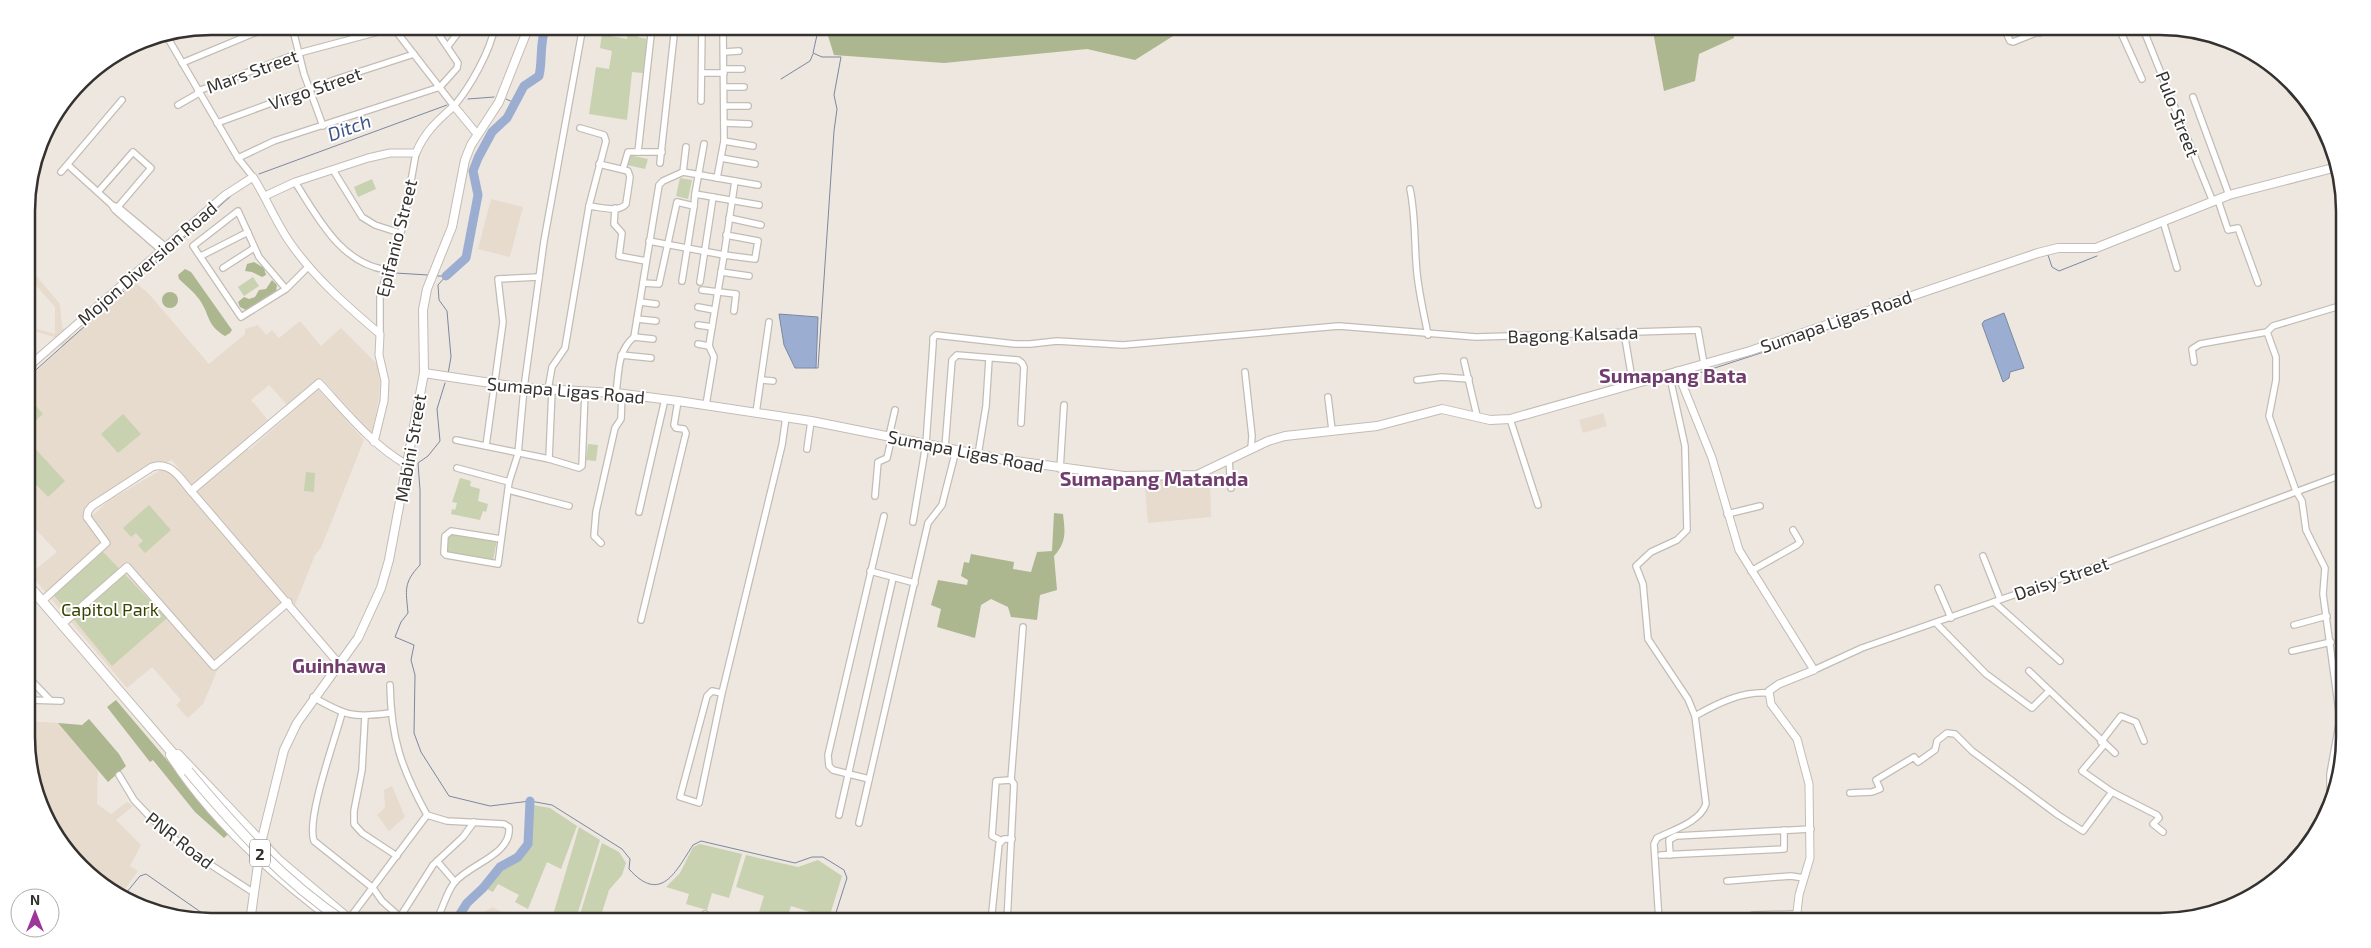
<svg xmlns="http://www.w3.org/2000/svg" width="2371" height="948" font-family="'Exo 2',sans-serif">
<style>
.built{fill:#e7dbce;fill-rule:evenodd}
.green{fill:#c8d1b0}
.forest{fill:#acb68f}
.water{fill:#9baed1;stroke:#7c88a0}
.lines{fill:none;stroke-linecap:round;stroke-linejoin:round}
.stream{stroke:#7c88a0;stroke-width:1}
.river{stroke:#9baed1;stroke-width:9}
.minor-casing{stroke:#c3bcb5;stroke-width:8}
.tertiary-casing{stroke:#c3bcb5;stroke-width:9}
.secondary-casing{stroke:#c3bcb5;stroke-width:10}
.trunk-casing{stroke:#c3bcb5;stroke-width:11}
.minor{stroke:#fff;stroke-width:5.5}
.tertiary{stroke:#fff;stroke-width:7}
.secondary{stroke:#fff;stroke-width:8}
.trunk{stroke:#fff;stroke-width:9}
.trunk-bridge-casing{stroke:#c3bcb5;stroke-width:11;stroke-linecap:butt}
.trunk-bridge{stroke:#fff;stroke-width:9}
.labels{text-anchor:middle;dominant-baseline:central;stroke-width:4;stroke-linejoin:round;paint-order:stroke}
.shield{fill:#fff;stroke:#716f6d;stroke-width:1}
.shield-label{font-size:16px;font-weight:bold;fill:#34312e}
.street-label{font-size:18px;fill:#34312e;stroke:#fff}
.park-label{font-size:18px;fill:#374300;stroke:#fff}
.water-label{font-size:19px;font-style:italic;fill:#3d5586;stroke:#fff}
.quarter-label{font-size:20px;font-weight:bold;fill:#713d6e;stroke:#fff}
.rim{fill:none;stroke:#34312e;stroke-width:2.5}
</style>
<rect width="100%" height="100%" fill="#eee7e0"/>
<g class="built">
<path d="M491 199 523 207 510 257 478 249Z"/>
<path d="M27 265 60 304 62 327 72 337 135 282 149 294 209 364 245 334V329L258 325 266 335 272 330 279 338 300 321 321 346 341 328 377 364 380 381 379 397 372 433 321 378 288 406 269 385 251 400 268 420 251 434 248 451 318 389 364 440 321 548 315 555 295 605 288 597 224 655 203 704 188 718 176 705 181 700 152 667 127 688 30 574 57 552 28 521V378L63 347 54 337 27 329V326L55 334V307L27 275ZM172 460 181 471 177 475 166 467 108 501 94 514 83 516 88 510 159 465Z"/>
<path d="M1603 413 1607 426 1583 433 1579 420Z"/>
<path d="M1210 475 1211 517 1148 523 1145 487H1158V478H1185Z"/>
<path d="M29 721 58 723 98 771 97 804 111 814 127 802 133 806 116 820 141 845 130 866 138 871 120 896 108 891 72 859 45 819 30 773Z"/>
<path d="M392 786 405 817 389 831 377 815 385 808 384 790Z"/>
<path d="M493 907 503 913 505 922H489L485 918 484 912Z"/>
</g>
<g class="green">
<path d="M603 26H612L611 36 627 39 629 26H639L638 37 647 39 643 73 632 72 627 120 589 114 596 67 609 69 612 51 600 48Z"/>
<path d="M629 155 648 159 645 169 627 165Z"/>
<path d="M680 178 692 180 688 199 676 196Z"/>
<path d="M372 179 376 189 358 197 354 187Z"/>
<path d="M253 277 259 286 244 296 238 287Z"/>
<path d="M28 397 43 414 28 428Z"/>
<path d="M123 414 141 434 118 453 101 434Z"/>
<path d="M30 443 65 481 48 497 28 476V445Z"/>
<path d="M588 444 598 445 596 461 586 460Z"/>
<path d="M306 472 315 473 314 492 304 491Z"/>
<path d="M460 478 471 481 470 486 480 489 478 501 488 504 486 512 483 511 480 520 451 514 452 509 455 510 457 503 452 502Z"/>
<path d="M149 505 171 530 145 553 138 545 143 541 136 533 131 537 123 528Z"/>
<path d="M449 532 497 540 493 560 446 552Z"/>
<path d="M103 552 167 618 112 666 53 594Z"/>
<path d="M533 805 550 808 577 826 561 869 547 862 528 909 515 902 519 895 498 884 493 892 485 888 501 869 519 858 530 844V821Z"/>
<path d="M579 827 600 840 575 922H551Z"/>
<path d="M602 843 619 852 626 863 622 875 609 890 599 922 578 921Z"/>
<path d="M700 844 742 854 729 898 712 893 707 910 686 904 689 894 666 887 680 873 693 847Z"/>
<path d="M746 855 798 867 818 860 842 876 829 918 791 906 786 922H756L764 896 736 887Z"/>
</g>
<g class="forest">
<path d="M825 26H1189L1135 60 1087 49 944 63 834 55Z"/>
<path d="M1652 26H1733L1734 38 1699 54 1695 81 1664 91Z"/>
<path d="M254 262 264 268 266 275 262 277 252 272 245 271 247 264Z"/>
<path d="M185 269 191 272 232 330 230 333 225 336C206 325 210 314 199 299 193 291 185 285 179 279L178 275Z"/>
<path d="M272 280 277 285 276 291 246 310 240 307 238 302 244 297 249 299 255 297 259 290 266 289Z"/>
<circle cx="170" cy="300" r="8"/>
<path d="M1054 513 1063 514C1065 531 1067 542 1054 556L1057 590 1040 595 1037 620 1011 617 1008 607 991 599 981 605 975 638 937 627 941 609 931 605 938 580 967 585 968 580 961 576 964 562 969 563 971 554 1014 562 1013 569 1031 572 1037 552 1052 551Z"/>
<path d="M116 700 229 833 224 838 195 812 153 760 150 762 107 707Z"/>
<path d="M89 719 119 754 126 766 108 782 58 723 82 725Z"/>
</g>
<g class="water">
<path d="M2004 313 2024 368 2010 372 2009 378 2003 382 1982 324 1984 321Z"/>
<path d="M779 314 818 317 816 368H795L784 345Z"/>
</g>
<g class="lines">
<g class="stream">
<path d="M781 79 810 61 813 54"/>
<path d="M468 99 494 97"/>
<path d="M506 99 515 103"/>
<path d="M259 174 447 105"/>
<path d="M2046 255H2048L2052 267 2059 271 2097 256"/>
<path d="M395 273 428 275"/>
<path d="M437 276H445"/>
<path d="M446 276 438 285 439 300 447 311 451 357 448 374"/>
<path d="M1958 284 1966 281"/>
<path d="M130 286 231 196"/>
<path d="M816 368H818L834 131 837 109 834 95 841 57H822L813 53 819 26"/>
<path d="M28 377 124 291"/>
<path d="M1684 378 1773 349 1902 303"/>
<path d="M445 383 437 409 440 441 428 456 418 463 420 490V565C403 583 406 590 408 613L401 622 395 637 414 645 411 660 415 675 414 733 421 752 449 796 490 806 530 801 552 805 622 849 630 859 629 869C661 905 676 871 693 845L701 841 795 863 812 857H823L844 870 847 878 833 922"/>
<path d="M122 898 140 876 146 874 215 922"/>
</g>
<g class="river">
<path d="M446 276 466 258 478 195 473 171 478 158 492 132 507 118 524 86 539 76C543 59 539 43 546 26"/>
<path d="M455 922 467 903 483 888 500 867 518 857 528 844 530 801"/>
</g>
<g class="minor-casing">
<g id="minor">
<path d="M292 26 304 74 323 126"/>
<path d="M392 26 454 106C470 87 490 52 495 26"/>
<path d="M2036 26 2040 33"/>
<path d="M2118 26 2142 79"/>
<path d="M2142 26 2213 202"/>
<path d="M2004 28 2010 41 2013 42 2053 26"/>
<path d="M166 35 238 158 253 177"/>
<path d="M448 46 463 26"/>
<path d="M724 52 739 51"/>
<path d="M182 63 271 26"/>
<path d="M724 69H742"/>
<path d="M702 73H724"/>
<path d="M724 87H744"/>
<path d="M198 91 299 53 393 28"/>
<path d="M2193 97 2229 195"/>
<path d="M701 101 702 26"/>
<path d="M178 105 199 93"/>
<path d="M724 106H748"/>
<path d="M217 123 337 79 414 54"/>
<path d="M724 123 749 124"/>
<path d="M724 141 753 146"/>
<path d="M638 152 652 26"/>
<path d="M238 158 274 141 440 87 457 68 458 63 433 26"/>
<path d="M721 158 755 164"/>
<path d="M660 163 675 26"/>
<path d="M68 165 112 205"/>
<path d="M623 169 628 152H662"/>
<path d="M333 170 362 217 375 225 400 233"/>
<path d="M61 172 122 100"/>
<path d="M683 172 686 147"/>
<path d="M717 178 724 141 723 26"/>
<path d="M295 182C318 218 341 264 387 270"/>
<path d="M1410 189C1416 217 1414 245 1417 273 1419 294 1424 314 1428 335"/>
<path d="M98 192 133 152 151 168 117 208"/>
<path d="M695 194 704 144"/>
<path d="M2218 200 2228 230 2238 228 2258 283"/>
<path d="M589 206C600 207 619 213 626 204L630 177 628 171 599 164"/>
<path d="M694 206 695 194 759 205"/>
<path d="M615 208 614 224 622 233 619 256 646 261"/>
<path d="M729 218 761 225"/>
<path d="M2163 221 2177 268"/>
<path d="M649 241 724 255 735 181"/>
<path d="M162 251 115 210 112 205 118 207 166 247"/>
<path d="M201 256 248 232"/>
<path d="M223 268 254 248"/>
<path d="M721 272 749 276"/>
<path d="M700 282 713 197"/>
<path d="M643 283 659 284 677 202 694 206 682 281"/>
<path d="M286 289 259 257 238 211 193 246 241 317 286 289 309 266"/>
<path d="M702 290 736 294 734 311"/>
<path d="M640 302 656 304"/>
<path d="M698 307 714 310"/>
<path d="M637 319 656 321"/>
<path d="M698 325 712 327"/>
<path d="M1624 332 1633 385"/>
<path d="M380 334V295L403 226 416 153"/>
<path d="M634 337 653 339"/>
<path d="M698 344 709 346"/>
<path d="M621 355 651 358"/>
<path d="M1464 361 1477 416"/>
<path d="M2194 362 2192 349 2200 344 2267 332"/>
<path d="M1245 372 1252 436 1251 449"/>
<path d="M761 380 773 381"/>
<path d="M1417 380 1442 377 1469 379"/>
<path d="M548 390 552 367 565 348 589 206 606 141 604 135 580 128"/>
<path d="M616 393C619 373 617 351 634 337L659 185 663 181 683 172 758 185"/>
<path d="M1328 397 1332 430"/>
<path d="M706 405 714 357 709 346 710 339 724 255 755 259 758 241 726 235"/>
<path d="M756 413 769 322"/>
<path d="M1510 419 1538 505"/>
<path d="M889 436 895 410"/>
<path d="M456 440 549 459 579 468 582 466 585 392"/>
<path d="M486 446 503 322 498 279 539 277"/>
<path d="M945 448 952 360 957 355 1018 360 1022 363 1024 367 1021 423"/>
<path d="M807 449 811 421"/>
<path d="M978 455 986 406 989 359"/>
<path d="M549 459 552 390"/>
<path d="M1229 460 1231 488"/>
<path d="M457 468 509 482"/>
<path d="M1060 469 1064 405"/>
<path d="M508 490 569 506"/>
<path d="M875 496 878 462 887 458 892 436"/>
<path d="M639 512 665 399"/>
<path d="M1727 514 1760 506"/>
<path d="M913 522 926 444 933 344V338L936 335 1015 344H1030L1057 341 1123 345 1339 326 1476 337 1698 330 1704 364"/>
<path d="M501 539 451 531 445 536 444 553 446 555 498 564 509 482 518 454 524 388 544 241 583 26"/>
<path d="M601 543 594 536 596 512 615 428 621 419 622 394"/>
<path d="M1983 556 2000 599"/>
<path d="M870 571 915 583"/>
<path d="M1751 571 1797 545 1800 542 1793 530"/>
<path d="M1938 588 1951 618"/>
<path d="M1994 602 2060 661"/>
<path d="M641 620 686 433 684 429 676 428 674 425 678 401"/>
<path d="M1937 624 1986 674 2032 708 2049 691"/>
<path d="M2294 625 2327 616"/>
<path d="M2292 651 2331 642"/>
<path d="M1814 670 1862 648 2108 562 2344 474"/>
<path d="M2029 671 2115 753"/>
<path d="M29 678 50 700"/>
<path d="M390 685C391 738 401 768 427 815L447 821 504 824 509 827C512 855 469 864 454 883 445 895 443 910 435 922"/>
<path d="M722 693 712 691 707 696 680 797 699 803 722 693 782 445 786 417"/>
<path d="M313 697C346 716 353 718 390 713"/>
<path d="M29 700 61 701"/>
<path d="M342 713C335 740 306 818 314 841L373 888 382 901 400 917 410 922"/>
<path d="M365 716 362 770 354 811V824L362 833 397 856"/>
<path d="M1695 716C1718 703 1742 691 1769 693"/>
<path d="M2101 742 2121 716 2136 722 2144 741"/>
<path d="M119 775 134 800 151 818 188 850 254 893"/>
<path d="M869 779 833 770 829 766 828 755 884 516"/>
<path d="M2112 792 2157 815 2159 818 2153 824 2163 832"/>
<path d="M1850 793 1872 792 1880 789 1876 780 1914 757 1918 762 1935 750 1937 741 1947 733 1955 734 1972 751 2058 815 2083 831 2112 792 2082 771 2104 745"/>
<path d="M2330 805V774L2340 719 2323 594 2325 568 2306 530 2302 501 2296 491 2269 416 2276 380V357L2267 332 2273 326 2343 305"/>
<path d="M839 815 893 578"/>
<path d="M859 823 928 523 942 505 956 450"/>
<path d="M1000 840 992 836 996 781 1011 780"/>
<path d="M1661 855 1784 849V830"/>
<path d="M1670 855 1669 840 1676 836 1811 829"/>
<path d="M437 861 455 882"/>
<path d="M1727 881 1791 876 1804 878"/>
<path d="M1753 915 1796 914"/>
<path d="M400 917 433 865 463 837 474 822"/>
<path d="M349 919 427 815"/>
<path d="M1659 921 1654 844 1657 838C1673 830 1700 822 1706 804L1695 716 1688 699 1648 639 1643 584 1636 566 1651 552 1677 540 1687 530 1685 446 1669 373"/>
<path d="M703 922 705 914"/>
<path d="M991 922 999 844 1004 839H1012"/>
<path d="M1007 922 1014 784 1011 780 1023 627"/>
</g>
</g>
<g class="tertiary-casing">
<g id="tertiary">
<path d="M265 196 295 182 368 158 390 153H416C424 133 437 121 454 106L477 134"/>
<path d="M28 367 225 195 253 177C267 199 276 223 291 244 315 278 348 307 380 334L379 355 385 381 384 401 374 442"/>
<path d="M1677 371 1712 458 1739 550 1814 670 1779 684 1769 691 1771 704 1797 739 1809 784 1810 858 1799 895 1796 921"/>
<path d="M42 601 106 543 87 517 88 511 92 506 152 467C171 461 180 478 191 491"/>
<path d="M62 624 127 567 214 666 288 602"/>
<path d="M340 665 191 491 319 383C346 412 372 445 407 465"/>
</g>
</g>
<g class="secondary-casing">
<g id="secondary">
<path d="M424 373 524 388 616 393 678 401 811 421 1001 459 1124 476 1197 475 1268 441 1285 436 1377 426 1442 409 1490 420 1510 419 1750 351 2038 253 2058 248H2096L2229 195 2337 167"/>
<path d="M178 754 278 859 353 922"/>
<path d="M170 755C211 819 275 877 336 922"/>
<path d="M250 922 261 843 284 750 297 723 358 638 381 588 389 560 424 373 423 310 427 289 452 227 465 160 471 145 499 102 529 26"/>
</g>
</g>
<g class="trunk-casing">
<path id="trunk" d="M29 586 188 771"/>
</g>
<use href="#minor" class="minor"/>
<use href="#tertiary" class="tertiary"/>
<use href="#secondary" class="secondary"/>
<use href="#trunk" class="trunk"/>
<g class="trunk-bridge-casing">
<path id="trunk-bridge" d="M188 771C235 827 283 881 345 922"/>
</g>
<use href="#trunk-bridge" class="trunk-bridge"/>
</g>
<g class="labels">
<rect class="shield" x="250" y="839.5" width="20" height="27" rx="4"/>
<g class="shield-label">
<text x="260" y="853">2</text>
</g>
<g class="street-label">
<text transform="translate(252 71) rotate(-20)">Mars Street</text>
<text transform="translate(315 88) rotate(-19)">Virgo Street</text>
<text transform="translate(2178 114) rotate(69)">Pulo Street</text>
<text transform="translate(396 238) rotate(-76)">Epifanio Street</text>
<text transform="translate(147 263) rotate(-41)">Mojon Diversion Road</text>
<text transform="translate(1836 321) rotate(-19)">Sumapa Ligas Road</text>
<text transform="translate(1573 334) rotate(-2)">Bagong Kalsada</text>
<text transform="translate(566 390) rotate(5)">Sumapa Ligas Road</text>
<text transform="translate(410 448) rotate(-80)">Mabini Street</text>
<text transform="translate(966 451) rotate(11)">Sumapa Ligas Road</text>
<text transform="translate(2061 578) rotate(-19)">Daisy Street</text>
<text transform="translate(180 840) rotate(38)">PNR Road</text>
</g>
<g class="park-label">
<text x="110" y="609">Capitol Park</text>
</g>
<g class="water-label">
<text transform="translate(349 127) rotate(-20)">Ditch</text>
</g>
<g class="quarter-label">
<text x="1673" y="375">Sumapang Bata</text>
<text x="1154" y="478">Sumapang Matanda</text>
<text x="339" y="665">Guinhawa</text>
</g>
</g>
<path d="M0 0H2371V948H0ZM211 35H2160A176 176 0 0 1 2336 211V737A176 176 0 0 1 2160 913H211A176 176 0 0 1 35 737V211A176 176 0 0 1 211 35Z" fill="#fff" fill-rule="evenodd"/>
<path class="rim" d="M211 35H2160A176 176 0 0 1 2336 211V737A176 176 0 0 1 2160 913H211A176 176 0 0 1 35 737V211A176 176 0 0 1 211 35Z"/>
<g transform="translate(35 913)"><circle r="24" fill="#ffffff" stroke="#aeadab"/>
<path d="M0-4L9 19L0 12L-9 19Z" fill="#9d369a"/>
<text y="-8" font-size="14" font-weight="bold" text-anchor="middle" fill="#34312e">N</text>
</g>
</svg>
